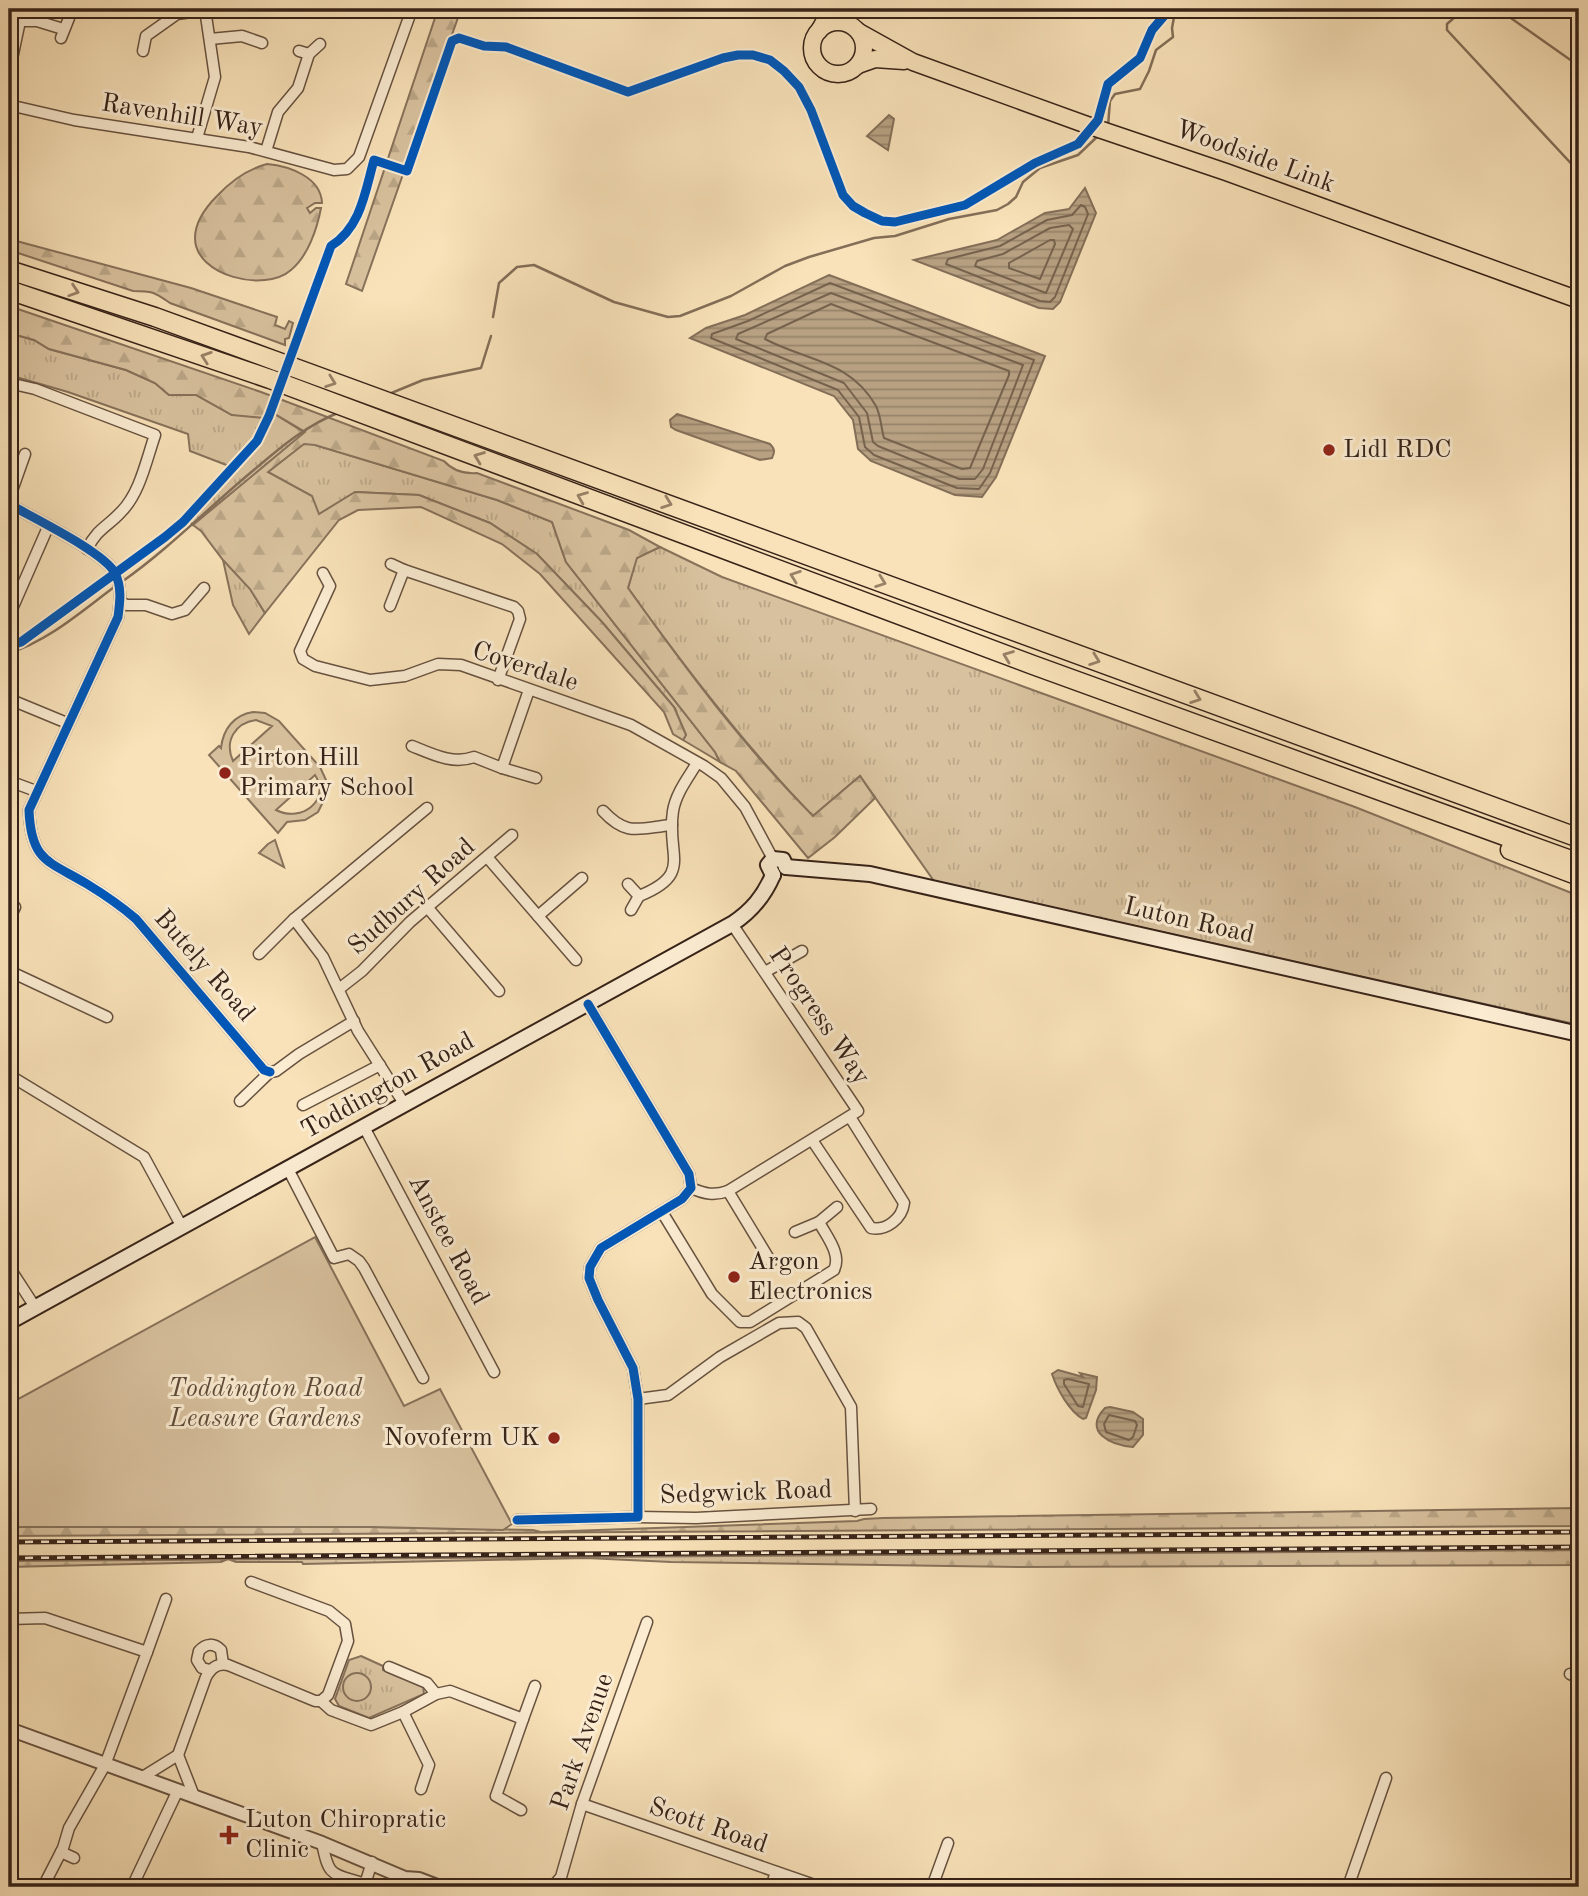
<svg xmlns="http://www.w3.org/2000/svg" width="1588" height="1896" font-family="'Old Standard TT',serif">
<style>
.grass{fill:url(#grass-tufts);stroke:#87725b;stroke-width:2}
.forest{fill:url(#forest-firs);stroke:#87725b;stroke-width:2}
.green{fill:#d8c19e;stroke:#87725b;stroke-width:2;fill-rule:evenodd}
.water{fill:url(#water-rules);stroke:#836e58;stroke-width:2}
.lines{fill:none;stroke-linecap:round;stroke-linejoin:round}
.shore{stroke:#76624d;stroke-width:2}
.stream{stroke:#836e58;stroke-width:2.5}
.minor-casing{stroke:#675240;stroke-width:13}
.tertiary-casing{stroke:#675240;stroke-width:16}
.secondary-casing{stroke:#362218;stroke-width:18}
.primary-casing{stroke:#362218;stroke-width:19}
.motorway-casing{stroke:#362218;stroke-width:21}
.minor{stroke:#fbecd2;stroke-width:10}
.tertiary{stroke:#fbecd2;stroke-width:12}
.secondary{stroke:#fbecd2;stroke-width:14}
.primary{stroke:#f9e2b9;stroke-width:16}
.motorway{stroke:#f9e2b9;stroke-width:18}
.rail-casing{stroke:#362218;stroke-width:5}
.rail{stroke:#fbecd2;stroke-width:2.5;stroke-dasharray:8;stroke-linecap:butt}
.cycleway-casing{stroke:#fbecd2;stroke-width:13}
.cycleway{stroke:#0057b8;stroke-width:9}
.oneway{stroke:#988268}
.poi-dot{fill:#8f2418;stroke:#fbecd2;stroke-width:2.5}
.labels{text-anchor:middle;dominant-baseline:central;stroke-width:6;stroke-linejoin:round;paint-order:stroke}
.street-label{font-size:26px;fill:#362218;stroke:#fbecd2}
.poi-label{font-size:26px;fill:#362218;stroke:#fbecd2;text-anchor:start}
.park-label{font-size:26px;font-style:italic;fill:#5e4a3a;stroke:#fbecd2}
</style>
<defs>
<pattern id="grass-tufts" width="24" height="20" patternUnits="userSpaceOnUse" patternTransform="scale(1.75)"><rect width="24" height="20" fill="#d8c19e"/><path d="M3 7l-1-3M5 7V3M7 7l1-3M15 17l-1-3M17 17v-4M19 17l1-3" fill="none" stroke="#baa687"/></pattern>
<pattern id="forest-firs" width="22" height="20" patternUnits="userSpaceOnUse" patternTransform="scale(1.75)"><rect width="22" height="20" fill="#d8c19e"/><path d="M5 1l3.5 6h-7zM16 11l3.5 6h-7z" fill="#baa687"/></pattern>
<pattern id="water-rules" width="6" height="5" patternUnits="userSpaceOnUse" patternTransform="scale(1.75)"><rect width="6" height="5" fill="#b7a182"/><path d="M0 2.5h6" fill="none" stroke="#968369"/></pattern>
</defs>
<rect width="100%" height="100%" fill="#f9e2b9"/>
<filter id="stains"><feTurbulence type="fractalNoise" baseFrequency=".00286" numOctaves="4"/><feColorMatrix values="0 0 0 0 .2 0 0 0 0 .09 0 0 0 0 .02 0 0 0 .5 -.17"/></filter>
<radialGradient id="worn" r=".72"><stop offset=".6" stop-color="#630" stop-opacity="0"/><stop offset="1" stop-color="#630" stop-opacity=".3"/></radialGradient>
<g class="grass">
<path d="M9 333 34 340 49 349 126 370 155 383 169 395H196L232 415 273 413 305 433 315 445 497 500 552 522 566 562 715 752 720 762 683 740 686 735 674 707 602 622 537 554 490 523 419 495 356 492 318 515 311 496 268 472 303 444 299 438 193 525 185 516 229 466 190 451 188 434 68 392 9 375Z"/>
<path d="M660 547 722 577 1355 807 1579 896V1025L934 881 860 776 813 816C745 746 685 668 628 588L636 558Z"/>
<path d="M223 560 246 582 265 613 249 634 233 605Z"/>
<path d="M361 1656 383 1666V1670L423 1686 424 1694 369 1718 339 1706 335 1699 349 1660Z"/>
</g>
<g class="forest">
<path d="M438 9H461L362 291 346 284Z"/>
<path d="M267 164C289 166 321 177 322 203H315L307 208 310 213 316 208H321C317 229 308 256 291 270 265 293 195 276 195 238 195 222 206 207 217 196 230 182 248 169 267 164Z"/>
<path d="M9 239 191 288 277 317 275 325 285 329 289 321 293 323 289 338 285 339V345L170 303C154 292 153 291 133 291L9 250Z"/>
<path d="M9 306 261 392 444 461C453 471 464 474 477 473L629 530 660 547 637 558 628 588C685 668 744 747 813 816L860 776 875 798 835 837 808 858 736 771 720 762 715 752 566 562 552 522 497 500 315 445 304 444 268 472 312 496 319 514 355 492 419 495 490 523 537 554 602 622 674 707 686 735 683 740 673 734 664 712 540 574 502 544 421 507 358 510 339 520 265 613 250 589 223 560 201 531 193 525 305 432 273 413 264 418 232 415 196 395H169L155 383 126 370 49 349 34 340 9 333Z"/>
<path d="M1579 1508V1526L9 1536V1527L247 1525 533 1530 541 1532 857 1521 864 1519 883 1518Z"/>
<path d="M1579 1550V1565L1021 1567 671 1562 586 1558 303 1564 302 1562H236L228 1559 221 1562 9 1567V1561Z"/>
</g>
<g class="green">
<path d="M253 712 265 713 279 721 320 767 326 780 325 798 318 812 305 820 287 822 278 833 209 755 219 746 221 748C223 729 234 715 253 712ZM256 720 272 726 233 761C224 741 235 723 256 720ZM315 775C331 800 302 823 276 810Z"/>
<path d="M275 840 284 867 259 853 268 844Z"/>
<path d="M315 1237 404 1406 440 1389 512 1524 503 1530 373 1527H9V1404Z"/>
<circle cx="357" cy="1687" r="14"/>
</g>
<g class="water">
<path d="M889 115 894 119 888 150 867 136Z"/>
<path d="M1085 188 1096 213 1060 302 1053 309 1039 308 914 260 997 240 1045 213 1069 209Z"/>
<path d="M829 275 1045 356 996 477 982 497 955 495 871 461 858 449 853 420 834 396 690 338 706 328 745 315Z"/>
<path d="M677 414 770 444C775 449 775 452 772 458L760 460 676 430 671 427 670 420Z"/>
<path d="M1058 1370 1083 1377 1080 1373 1097 1377 1096 1390 1086 1418 1083 1419C1069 1411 1057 1389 1052 1374Z"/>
<path d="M1110 1407 1133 1412 1143 1419V1435L1133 1447C1111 1445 1082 1432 1105 1408Z"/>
</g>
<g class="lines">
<g class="shore">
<path d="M1081 205 1085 207 1088 214 1055 297 1050 302 1040 301 946 264 948 259 1000 246 1047 220 1072 215Z"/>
<path d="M1069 225 1073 229 1046 293 975 266 977 261 1003 254 1050 228Z"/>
<path d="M1050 240H1054L1055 244 1040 279 1009 268V263Z"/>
<path d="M830 283 1034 360 990 473 979 489 957 488 874 455 865 447 859 417 838 390 711 338 712 334 748 321Z"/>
<path d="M831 293 1023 365 983 469 975 479H959L878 446 873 442 867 413 844 383 736 339 738 334Z"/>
<path d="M831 304 1009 371V375L970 468 962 469 884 438C881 428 881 416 876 406 850 360 806 361 765 339L767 334Z"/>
<path d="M1068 1379 1089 1384 1083 1407 1078 1406 1064 1384V1380Z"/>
<path d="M1109 1415 1135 1421 1137 1425 1133 1437 1129 1440 1106 1432 1104 1424Z"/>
</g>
<g class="stream">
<path d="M1464 9 1447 24V30L1579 172"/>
<path d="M1498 9 1579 66"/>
<path d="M1108 126 1110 101 1115 94 1140 89 1149 71 1156 50 1173 37 1172 28 1175 12 1180 9"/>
<path d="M493 317 499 283 517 267 534 265 614 302 668 317 680 316 731 296 785 266 809 257 874 238 895 236 949 219 997 210 1008 204 1016 197 1023 182 1040 168 1078 155 1099 135"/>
<path d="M389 394 423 380 481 368 491 336"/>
<path d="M123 581C170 548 210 506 255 469 282 446 307 425 340 412"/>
<path d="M9 653C49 641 84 609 117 585"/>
</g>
<g class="minor-casing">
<g id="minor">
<path d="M20 21H37L63 29"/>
<path d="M61 38 69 18"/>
<path d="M210 39 242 36 262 43"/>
<path d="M143 51 146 36 177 14 205 10"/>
<path d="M299 51 309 54"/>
<path d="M9 73 20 21 10 9"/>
<path d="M9 105 74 120 249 147 334 170 347 169 359 157 412 9"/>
<path d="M197 138 215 77 205 9"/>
<path d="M266 151 278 112 298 88 309 54 320 44"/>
<path d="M9 383 35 389 155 435C146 461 140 493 121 512 106 528 98 528 87 549"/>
<path d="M9 499 25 454"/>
<path d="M9 504C33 518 104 552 115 573 122 587 120 602 118 617L29 810C31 862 49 861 87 884 105 895 121 906 136 919L264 1070 270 1072"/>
<path d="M391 564 404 570"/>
<path d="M323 573 330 586 300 651 303 659 315 666 370 680 405 676 438 664 461 665 631 725 704 766 721 778 745 807 773 859"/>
<path d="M120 602 127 605H146L172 614 185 610 204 588"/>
<path d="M390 606 404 570 514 607 518 611 520 619 498 680"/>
<path d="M9 616 48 527"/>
<path d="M9 699 67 723"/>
<path d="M412 746C432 754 453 765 474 757L502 768 536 778"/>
<path d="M502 768 529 690"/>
<path d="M9 781 36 791"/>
<path d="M603 811C627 837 639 828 672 825"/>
<path d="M487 857 576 960"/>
<path d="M628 884 639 896C694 874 666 856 673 811 676 793 688 778 697 763"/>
<path d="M427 907 499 991"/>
<path d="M631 910 639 896"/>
<path d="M538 916 582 878"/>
<path d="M9 919 15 907"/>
<path d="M294 919 427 808"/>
<path d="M259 954 294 919 323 957 358 1031 405 1105"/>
<path d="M9 971 107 1017"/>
<path d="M765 972 802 951"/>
<path d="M339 989 362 971 410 922 512 835"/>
<path d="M9 1075 144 1157 182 1227"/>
<path d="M240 1101 270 1072 276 1071 299 1054 354 1021"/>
<path d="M303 1105 380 1065"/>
<path d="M364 1127 494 1372"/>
<path d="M812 1140 871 1228C886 1231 902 1219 904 1203L850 1117"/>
<path d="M288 1169 334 1258 349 1254 359 1261 364 1268 423 1378"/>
<path d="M691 1188C705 1194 714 1196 728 1191L858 1111 732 924"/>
<path d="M728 1191 771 1262"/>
<path d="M662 1212 712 1294 740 1322H750L834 1270C842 1254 826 1236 819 1222L795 1232"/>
<path d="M819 1222 837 1207"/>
<path d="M9 1267 35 1307"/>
<path d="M638 1399 668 1395 720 1357 779 1323 798 1322 806 1328 851 1407 855 1511"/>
<path d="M638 1517 696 1518 871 1509"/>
<path d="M517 1520 638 1517V1399L633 1368 598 1300 589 1278 590 1267 601 1248 682 1199 691 1188 689 1174 588 1004"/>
<path d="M9 1619 45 1618 147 1652 105 1765 69 1828 63 1848 43 1887"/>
<path d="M147 1652 166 1599"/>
<path d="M389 1667 427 1683 436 1694"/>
<path d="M210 1670 202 1668 197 1660 199 1651C206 1643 214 1643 221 1650L223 1664"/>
<path d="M1570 1674 1579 1678"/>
<path d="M321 1701 331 1710 371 1725 403 1712 436 1694 450 1691 523 1719 496 1796 521 1810"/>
<path d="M403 1712 429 1765 421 1789"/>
<path d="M523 1719 535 1686"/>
<path d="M178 1755 206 1677C211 1668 217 1663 228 1665L315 1701H321L328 1695 348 1641 345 1624 329 1611 251 1582"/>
<path d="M178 1755 194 1796"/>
<path d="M141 1778 178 1755"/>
<path d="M9 1802 10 1800"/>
<path d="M582 1804 820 1887"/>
<path d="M322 1843C329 1877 331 1873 362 1883L366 1881 372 1862"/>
<path d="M61 1852 74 1858"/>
<path d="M132 1887 178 1790"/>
<path d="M552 1887 561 1877 582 1804 647 1622"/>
<path d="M771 1887 776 1872"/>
<path d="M932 1887 948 1843"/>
<path d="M1348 1887 1386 1778"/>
</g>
</g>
<g class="tertiary-casing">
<path id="tertiary" d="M9 1729 322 1843 405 1878 419 1879 440 1887"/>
</g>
<g class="secondary-casing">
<g id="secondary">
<path d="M786 867 870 874 1579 1034"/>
<path d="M773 875 768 865 773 859 783 860 786 867"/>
<path d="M9 1322 732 924C752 911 764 896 773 875"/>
</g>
</g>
<g class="primary-casing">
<g id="primary">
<circle cx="838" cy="48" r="26"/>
<path d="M819 31 831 9"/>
<path d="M859 32 913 62 1087 125 1226 172 1579 300"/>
<path d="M858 65 875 59 904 61"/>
</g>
</g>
<g class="motorway-casing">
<g id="motorway">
<path d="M9 270 155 317 276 361 1579 838"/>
<path d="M9 290 270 379 1033 665 1579 863"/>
<path d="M1510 850 1579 876"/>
</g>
</g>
<use href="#minor" class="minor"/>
<use href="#tertiary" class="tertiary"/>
<use href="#secondary" class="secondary"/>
<use href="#primary" class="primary"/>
<use href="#motorway" class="motorway"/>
<g class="rail-casing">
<g id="rail">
<path d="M9 1542 1579 1532"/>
<path d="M9 1558 1579 1547"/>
</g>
</g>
<use href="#rail" class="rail"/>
<g class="cycleway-casing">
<g id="cycleway">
<path d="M9 504C33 518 104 552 115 573 122 587 120 602 118 617L29 810C31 862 49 861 87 884 105 895 121 906 136 919L264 1070 270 1072"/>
<path d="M9 646 21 642 165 537 183 522 257 441 269 416 331 246C361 227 365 192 374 160L407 171 452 41 459 38 484 46 506 47 628 92 723 58 738 55H753L770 60 784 71 799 87 811 110 843 195 853 206 865 213 882 221 895 222 965 205 1035 163 1078 144 1098 120 1108 84 1140 58 1152 30 1170 9"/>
<path d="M517 1520 638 1517V1399L633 1368 598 1300 589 1278 590 1267 601 1248 682 1199 691 1188 689 1174 588 1004"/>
</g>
</g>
<use href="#cycleway" class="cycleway"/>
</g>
<defs><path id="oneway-chevron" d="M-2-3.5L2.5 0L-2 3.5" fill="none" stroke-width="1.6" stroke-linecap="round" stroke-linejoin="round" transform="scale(1.75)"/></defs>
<g class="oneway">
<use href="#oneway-chevron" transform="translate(74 291) rotate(18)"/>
<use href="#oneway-chevron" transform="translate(206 357) rotate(-161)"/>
<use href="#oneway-chevron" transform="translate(331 382) rotate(20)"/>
<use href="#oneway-chevron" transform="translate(479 457) rotate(-159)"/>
<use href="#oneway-chevron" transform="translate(582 497) rotate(-158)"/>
<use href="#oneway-chevron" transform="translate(667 503) rotate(20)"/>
<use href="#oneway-chevron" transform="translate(795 576) rotate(-160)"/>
<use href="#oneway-chevron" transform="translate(881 582) rotate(20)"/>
<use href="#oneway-chevron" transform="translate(1008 656) rotate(-159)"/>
<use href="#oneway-chevron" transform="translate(1095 660) rotate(20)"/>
<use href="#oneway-chevron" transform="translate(1196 698) rotate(20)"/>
</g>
<g class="poi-dot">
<circle cx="1329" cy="450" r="7"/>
<circle cx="225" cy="773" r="7"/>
<circle cx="734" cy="1277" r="7"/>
<circle cx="554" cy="1438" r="7"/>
<path d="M225.5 1824.5h7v7h7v7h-7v7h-7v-7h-7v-7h7z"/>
</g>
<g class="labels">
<g class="street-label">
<text transform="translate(182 116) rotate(9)">Ravenhill Way</text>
<text transform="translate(1255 157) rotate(20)">Woodside Link</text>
<text transform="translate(525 667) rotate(18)">Coverdale</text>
<text transform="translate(412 897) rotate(-42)">Sudbury Road</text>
<text transform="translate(1189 921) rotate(13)">Luton Road</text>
<text transform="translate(204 966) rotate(49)">Butely Road</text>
<text transform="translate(819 1016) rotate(56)">Progress Way</text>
<text transform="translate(388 1086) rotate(-29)">Toddington Road</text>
<text transform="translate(448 1240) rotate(62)">Anstee Road</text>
<text transform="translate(746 1493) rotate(-2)">Sedgwick Road</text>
<text transform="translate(583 1742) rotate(-71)">Park Avenue</text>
<text transform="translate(708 1826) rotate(19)">Scott Road</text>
</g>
<g class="poi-label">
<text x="1343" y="450">Lidl RDC</text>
<text x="239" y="758">Pirton Hill<tspan x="239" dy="30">Primary School</tspan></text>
<text x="748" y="1262">Argon<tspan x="748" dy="30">Electronics</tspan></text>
<text x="540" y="1438" text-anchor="end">Novoferm UK</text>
<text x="245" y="1820">Luton Chiropratic<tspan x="245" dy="30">Clinic</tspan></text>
</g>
<g class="park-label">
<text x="265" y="1389">Toddington Road<tspan x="265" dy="30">Leasure Gardens</tspan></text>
</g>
</g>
<rect width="1588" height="1896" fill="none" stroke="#f9e2b9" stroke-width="35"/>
<rect x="10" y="10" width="1567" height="1875" fill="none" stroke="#362218" stroke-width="3.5"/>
<rect x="18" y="18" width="1553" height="1861" fill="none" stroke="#362218" stroke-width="2"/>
<rect width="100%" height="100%" filter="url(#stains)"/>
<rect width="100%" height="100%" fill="url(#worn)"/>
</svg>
